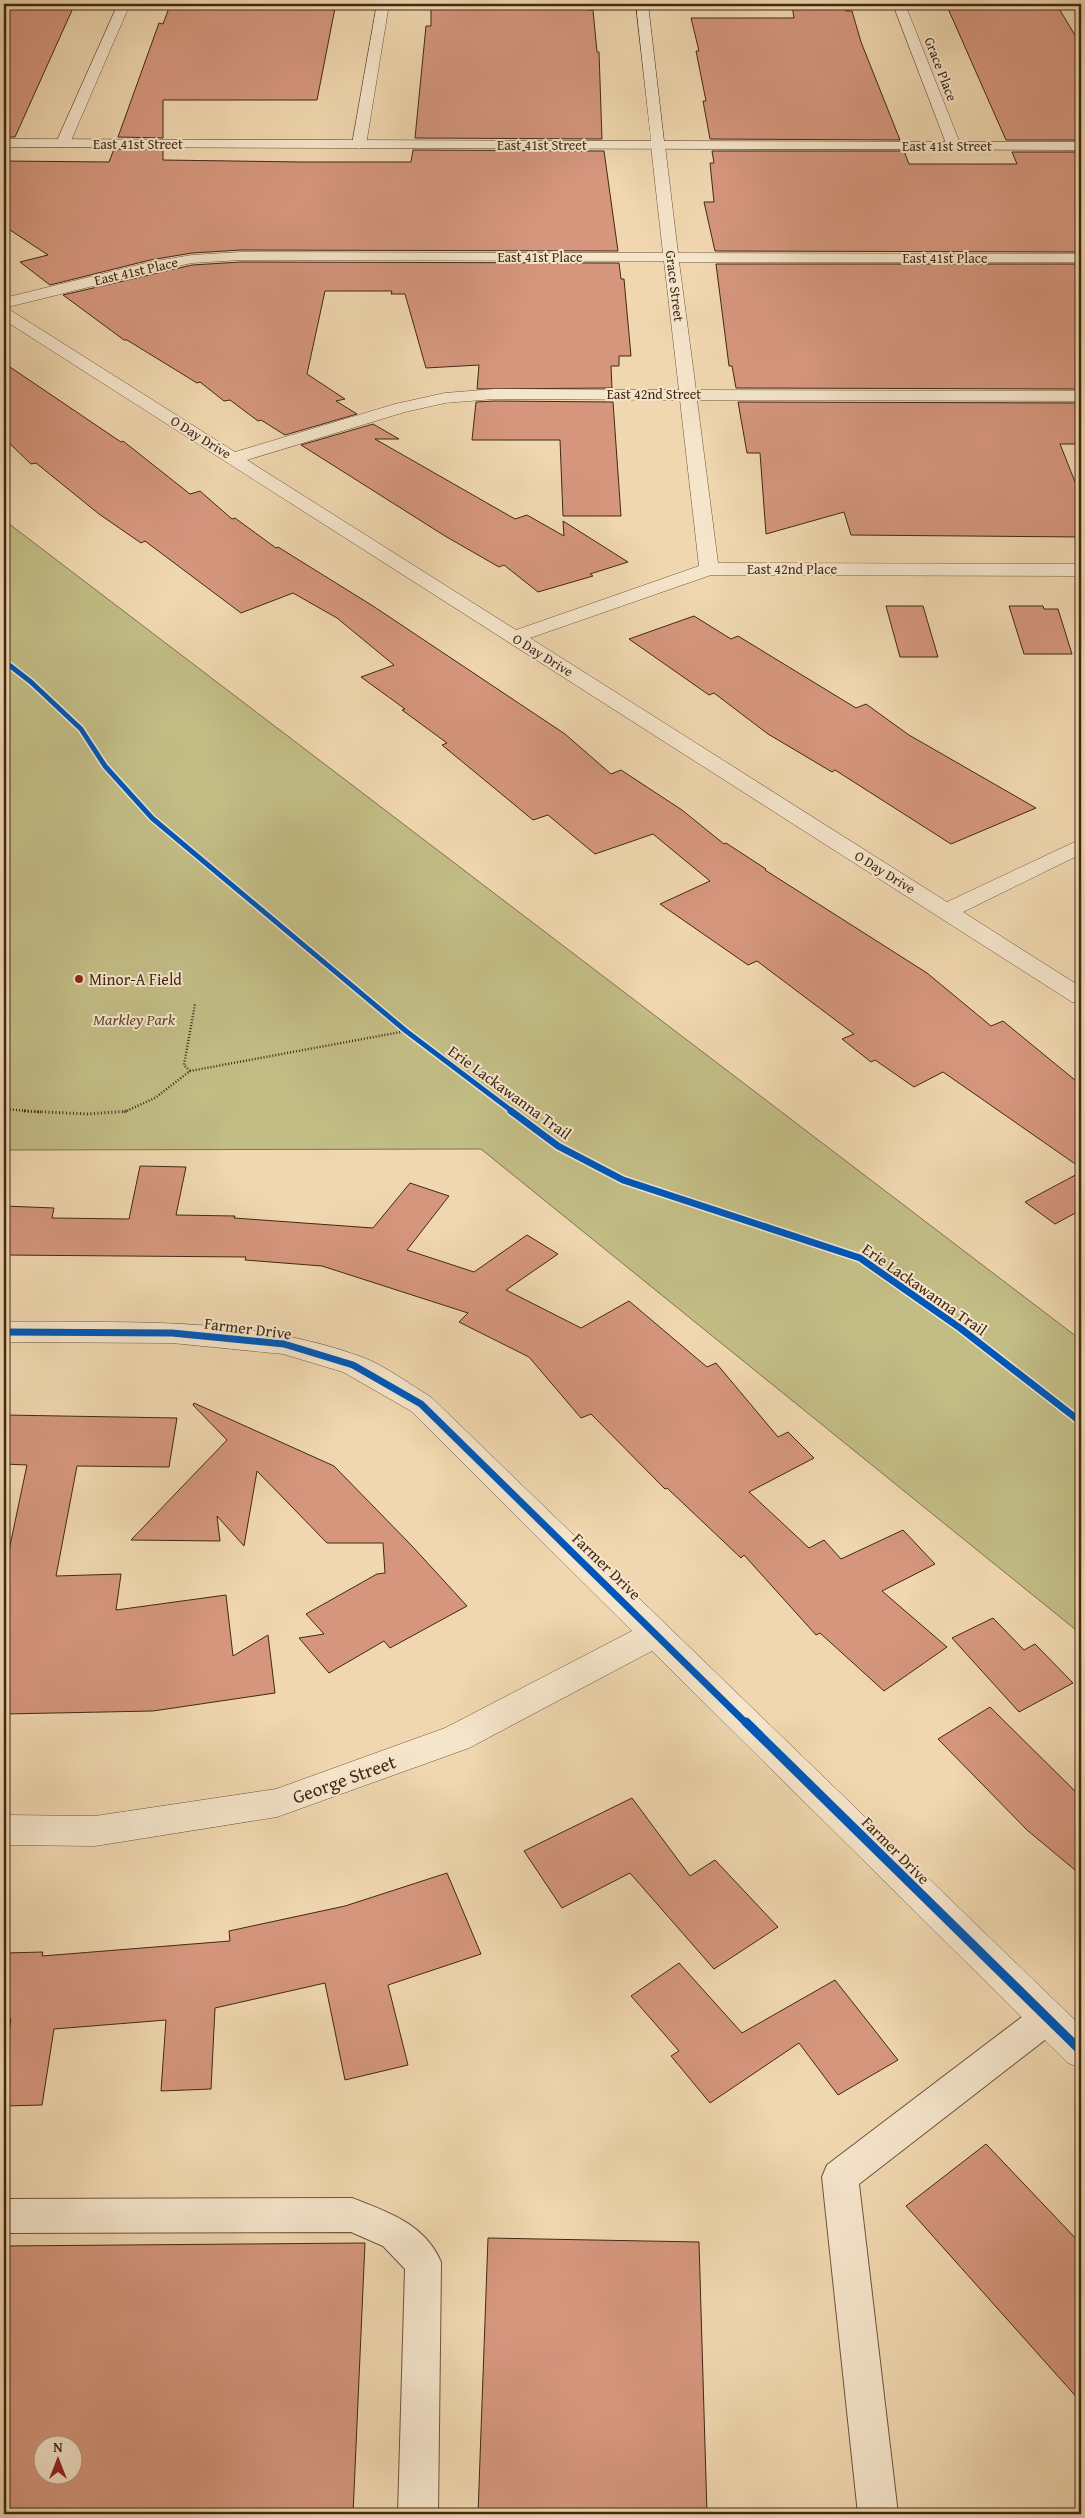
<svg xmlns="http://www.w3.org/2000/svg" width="1085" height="2518" font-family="'Gentium Book Plus',serif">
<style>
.green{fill:#c2bc85;stroke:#82724d}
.building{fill:#d5967d;stroke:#412815;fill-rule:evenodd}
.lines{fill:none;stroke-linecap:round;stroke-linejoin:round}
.lane-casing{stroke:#6d543c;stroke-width:2}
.street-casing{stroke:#6d543c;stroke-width:1}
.secondary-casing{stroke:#412815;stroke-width:1}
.path-far1{stroke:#412815;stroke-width:2.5;stroke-dasharray:1 2;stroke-linecap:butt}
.path{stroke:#412815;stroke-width:3;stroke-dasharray:1 2.5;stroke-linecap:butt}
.lane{fill:#f5e5cb;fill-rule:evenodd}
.street{fill:#f5e5cb;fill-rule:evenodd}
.secondary{fill:#f5e5cb;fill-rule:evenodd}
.cycleway-far2-casing{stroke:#f5e5cb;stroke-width:8}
.cycleway-far1-casing{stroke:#f5e5cb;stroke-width:10}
.cycleway-casing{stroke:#f5e5cb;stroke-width:12}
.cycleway-far2{stroke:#0057b8;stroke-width:5}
.cycleway-far1{stroke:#0057b8;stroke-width:7}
.cycleway{stroke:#0057b8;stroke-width:9}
.poi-dot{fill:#8f2418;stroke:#f5e5cb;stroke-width:2}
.labels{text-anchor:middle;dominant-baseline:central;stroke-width:4;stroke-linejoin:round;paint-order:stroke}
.far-street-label{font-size:14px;fill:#412815;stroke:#f5e5cb}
.poi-label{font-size:16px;fill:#412815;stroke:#f5e5cb;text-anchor:start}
.park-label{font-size:16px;font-style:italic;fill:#5b462b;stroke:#f5e5cb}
.street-label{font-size:16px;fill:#412815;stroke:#f5e5cb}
.near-street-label{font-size:19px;fill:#412815;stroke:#f5e5cb}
</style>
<rect width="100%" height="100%" fill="#f0d7af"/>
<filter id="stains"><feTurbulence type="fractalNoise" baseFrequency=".004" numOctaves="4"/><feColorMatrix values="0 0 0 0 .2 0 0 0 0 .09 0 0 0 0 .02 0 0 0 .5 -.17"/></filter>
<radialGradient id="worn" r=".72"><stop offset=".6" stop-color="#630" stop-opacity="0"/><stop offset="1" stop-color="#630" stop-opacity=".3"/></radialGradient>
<path class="green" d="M4 520 1081 1340V1634L481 1149 4 1150Z"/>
<g class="building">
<path d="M484 4H588V10H593L597 52H599L602 139 415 138 426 26H431V6H483Z"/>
<path d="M946 4 1058 7 1081 45V140H1006Z"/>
<path d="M792 5 844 6 846 11H852L861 42 900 140 710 139 703 101H706L696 51H699L691 18H794Z"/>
<path d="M4 8H73L15 137H4Z"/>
<path d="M169 8H335L317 100H163V138L118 137 159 23 163 24Z"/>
<path d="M4 149H10L5 161 109 162 114 149H163V160L300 162H411L413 150 604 151 618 251 241 250 192 253 150 260 50 285 20 262 48 255 4 226Z"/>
<path d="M712 151H904L909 164H1017L1012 152H1081V252L715 251 704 202H714L710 163H714Z"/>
<path d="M241 262 619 263 621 279H624L631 356H619V366H611L612 388 477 389 479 365 426 368 405 294H391L392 291H325L307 374 345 399 336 401 357 414 285 435 261 420 258 421 230 400 224 401 200 382 197 383 127 340H124L63 295 192 265Z"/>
<path d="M716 264H1081V389L736 388 732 366H729Z"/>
<path d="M4 363 121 442 123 441 190 494 200 491 232 519 235 518 276 548 278 547 373 606 565 734 611 774 621 770 682 810 724 844 726 843 766 869 765 870 927 973 991 1026 1003 1021 1081 1085V1168L943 1072 914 1087 875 1060 871 1062 842 1039 854 1034 757 961 748 965 660 904 710 881 653 834 595 854 548 815 533 820 442 745 447 743 402 710 405 709 361 677 394 665 337 618 293 593 241 613 145 541 141 543 99 514 36 463 31 464 4 438Z"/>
<path d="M494 401 613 402 621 516H563L560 440H472L476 402Z"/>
<path d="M738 402 1081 403V444H1060L1081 497V537L851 535 844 512 766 534 760 453H747Z"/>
<path d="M373 424 399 439H375L515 519 527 515 564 536 563 521 628 562 590 574 593 576 538 592 504 565 499 567 445 536 301 445Z"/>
<path d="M886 606H923L938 657H900Z"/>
<path d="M1009 606H1043L1044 609H1058L1072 654H1024Z"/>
<path d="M694 616 731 639 738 636 856 708 866 704 909 735 1036 808 951 844 835 770 832 772 768 734 714 693 709 695 629 639Z"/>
<path d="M140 1166 186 1167 176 1215 235 1216 234 1218 373 1228 410 1183 449 1196 407 1250 474 1272 527 1235 558 1254 506 1290 581 1328 629 1301 707 1367 716 1363 778 1437 788 1432 814 1458 749 1492 809 1548 824 1540 841 1559 903 1530 935 1564 882 1591 947 1647 884 1691 820 1633 816 1635 744 1555 741 1558 667 1488 665 1489 591 1414 581 1418 529 1357 459 1322 468 1313 322 1266 245 1260 246 1257 4 1255V1206L54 1208 52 1218 129 1219Z"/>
<path d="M1081 1172V1210L1055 1224 1025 1202Z"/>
<path d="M194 1403 334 1466 412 1546 467 1606 390 1648 384 1641 329 1673 299 1638 324 1634 306 1614 377 1574 385 1573 383 1543H327L257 1471 244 1546 217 1516 220 1541 131 1540 227 1440 193 1405Z"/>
<path d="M4 1415 177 1418 169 1467 77 1466 56 1576 121 1574 116 1610 226 1595 233 1656 268 1635 275 1693 153 1711 4 1714V1574L27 1465 4 1464Z"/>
<path d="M993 1618 1024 1650 1035 1644 1073 1683 1019 1712 952 1638Z"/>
<path d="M990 1707 1081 1797V1875L1027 1830 938 1739Z"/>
<path d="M632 1798 690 1876 715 1860 778 1927 714 1969 630 1873 562 1908 524 1851Z"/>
<path d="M447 1873 481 1954 388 1985 408 2065 345 2080 325 1983 215 2008 211 2089 161 2091 166 2020 54 2029 42 2105 4 2106V2063L11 2019H4V1953L43 1952 42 1956 230 1941 229 1931 345 1906Z"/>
<path d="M679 1963 742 2033 835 1980 898 2060 838 2095 799 2043 710 2103 671 2056 679 2051 631 1996Z"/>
<path d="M986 2144 1081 2244V2402L906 2206Z"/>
<path d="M488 2238 699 2242 707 2514H478Z"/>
<path d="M365 2243 353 2514H4V2246ZM42 2446H72V2476H42Z"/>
</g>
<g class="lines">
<g class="lane-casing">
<g id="lane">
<path d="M1047 2003 1059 2007 1064 2018 1059 2029 859 2184 898 2514H858L822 2177 827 2165 1035 2007Z"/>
<path d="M352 2198C388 2212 425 2224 441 2262L438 2514H398L405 2269 383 2246 351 2232 4 2233V2199Z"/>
</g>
</g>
<g class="street-casing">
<g id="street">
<path d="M118 4H130L70 143 63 147 58 146 56 143Z"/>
<path d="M377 4H389L366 145 359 149 352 145Z"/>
<path d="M893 4H905L961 146 959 149H949L947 146Z"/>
<path d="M658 142 665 146 678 253 1081 254V262H679L696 390 1081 391V401L697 400 718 563 1081 564V576L711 575 530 638 947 902 1081 839V854L963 912 1081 987V1004L1072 1002 4 320V308L10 310 235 452 395 404 445 393 494 389 679 390 664 261 241 260 192 263 150 272 4 308V298L150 262 192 255 241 252 663 253 651 146ZM494 399 680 400 699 566 516 630 247 460 405 412 445 403Z"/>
<path d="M4 1322C123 1323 248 1315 362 1357 386 1366 409 1384 431 1397L1081 2026V2068L1068 2063 652 1651 469 1748 277 1817 95 1846 4 1845V1815L95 1816 276 1789 445 1728 632 1631 411 1411 343 1372 283 1354 172 1343 4 1342Z"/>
</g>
</g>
<g class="secondary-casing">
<path id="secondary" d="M636 4H648L664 141 1081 142V150L4 147V139L651 141Z"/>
</g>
<g class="path-far1">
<path d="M190 1071 184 1065 195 1004"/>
<path d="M4 1109 41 1112"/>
<path d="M124 1112 155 1098 190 1071 406 1031"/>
</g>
<path class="path" d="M24 1111 88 1114 129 1111"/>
<use href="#lane" class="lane"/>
<use href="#street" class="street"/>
<use href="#secondary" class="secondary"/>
<g class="cycleway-far2-casing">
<path id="cycleway-far2" d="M4 661 31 682 81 729 105 766 152 818 406 1031 513 1112"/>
</g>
<g class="cycleway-far1-casing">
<g id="cycleway-far1">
<path d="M511 1111 558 1146 623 1180 860 1258 960 1328 1081 1422"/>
<path d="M4 1332 172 1333 284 1344 353 1365 421 1404 747 1724"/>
</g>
</g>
<g class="cycleway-casing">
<path id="cycleway" d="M746 1722 1081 2051"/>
</g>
<use href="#cycleway-far2" class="cycleway-far2"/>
<use href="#cycleway-far1" class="cycleway-far1"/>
<use href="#cycleway" class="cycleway"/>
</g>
<circle class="poi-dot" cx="79" cy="979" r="5"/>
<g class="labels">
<g class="far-street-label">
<text transform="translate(941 69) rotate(69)">Grace Place</text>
<text x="138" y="144">East 41st Street</text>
<text x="542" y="145">East 41st Street</text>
<text x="947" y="146">East 41st Street</text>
<text x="540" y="257">East 41st Place</text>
<text x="945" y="258">East 41st Place</text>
<text transform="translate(136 271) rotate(-13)">East 41st Place</text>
<text transform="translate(675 286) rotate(83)">Grace Street</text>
<text x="654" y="394">East 42nd Street</text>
<text transform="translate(201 437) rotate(32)">O Day Drive</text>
<text x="792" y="569">East 42nd Place</text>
<text transform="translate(543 655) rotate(32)">O Day Drive</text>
<text transform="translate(885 872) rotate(32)">O Day Drive</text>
</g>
<g class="poi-label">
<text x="89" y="979">Minor-A Field</text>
</g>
<g class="park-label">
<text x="134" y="1019">Markley Park</text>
</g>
<g class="street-label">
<text transform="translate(510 1092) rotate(36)">Erie Lackawanna Trail</text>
<text transform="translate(925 1289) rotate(35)">Erie Lackawanna Trail</text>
<text transform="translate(248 1328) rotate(7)">Farmer Drive</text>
<text transform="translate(607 1566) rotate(44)">Farmer Drive</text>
<text transform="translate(896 1850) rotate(45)">Farmer Drive</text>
</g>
<g class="near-street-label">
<text transform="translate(344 1779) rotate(-20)">George Street</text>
</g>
</g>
<rect width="1085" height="2518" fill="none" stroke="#f0d7af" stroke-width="20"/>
<rect x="5" y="5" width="1075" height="2508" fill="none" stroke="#412815" stroke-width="2.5"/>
<rect x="10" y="10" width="1065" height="2498" fill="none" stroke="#412815"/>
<g transform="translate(58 2460)"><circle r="24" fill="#f5e5cb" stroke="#ad9982"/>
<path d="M0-4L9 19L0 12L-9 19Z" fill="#8f2418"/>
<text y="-8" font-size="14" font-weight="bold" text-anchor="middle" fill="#412815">N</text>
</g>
<rect width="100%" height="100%" filter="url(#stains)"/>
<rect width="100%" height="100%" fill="url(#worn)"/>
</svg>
